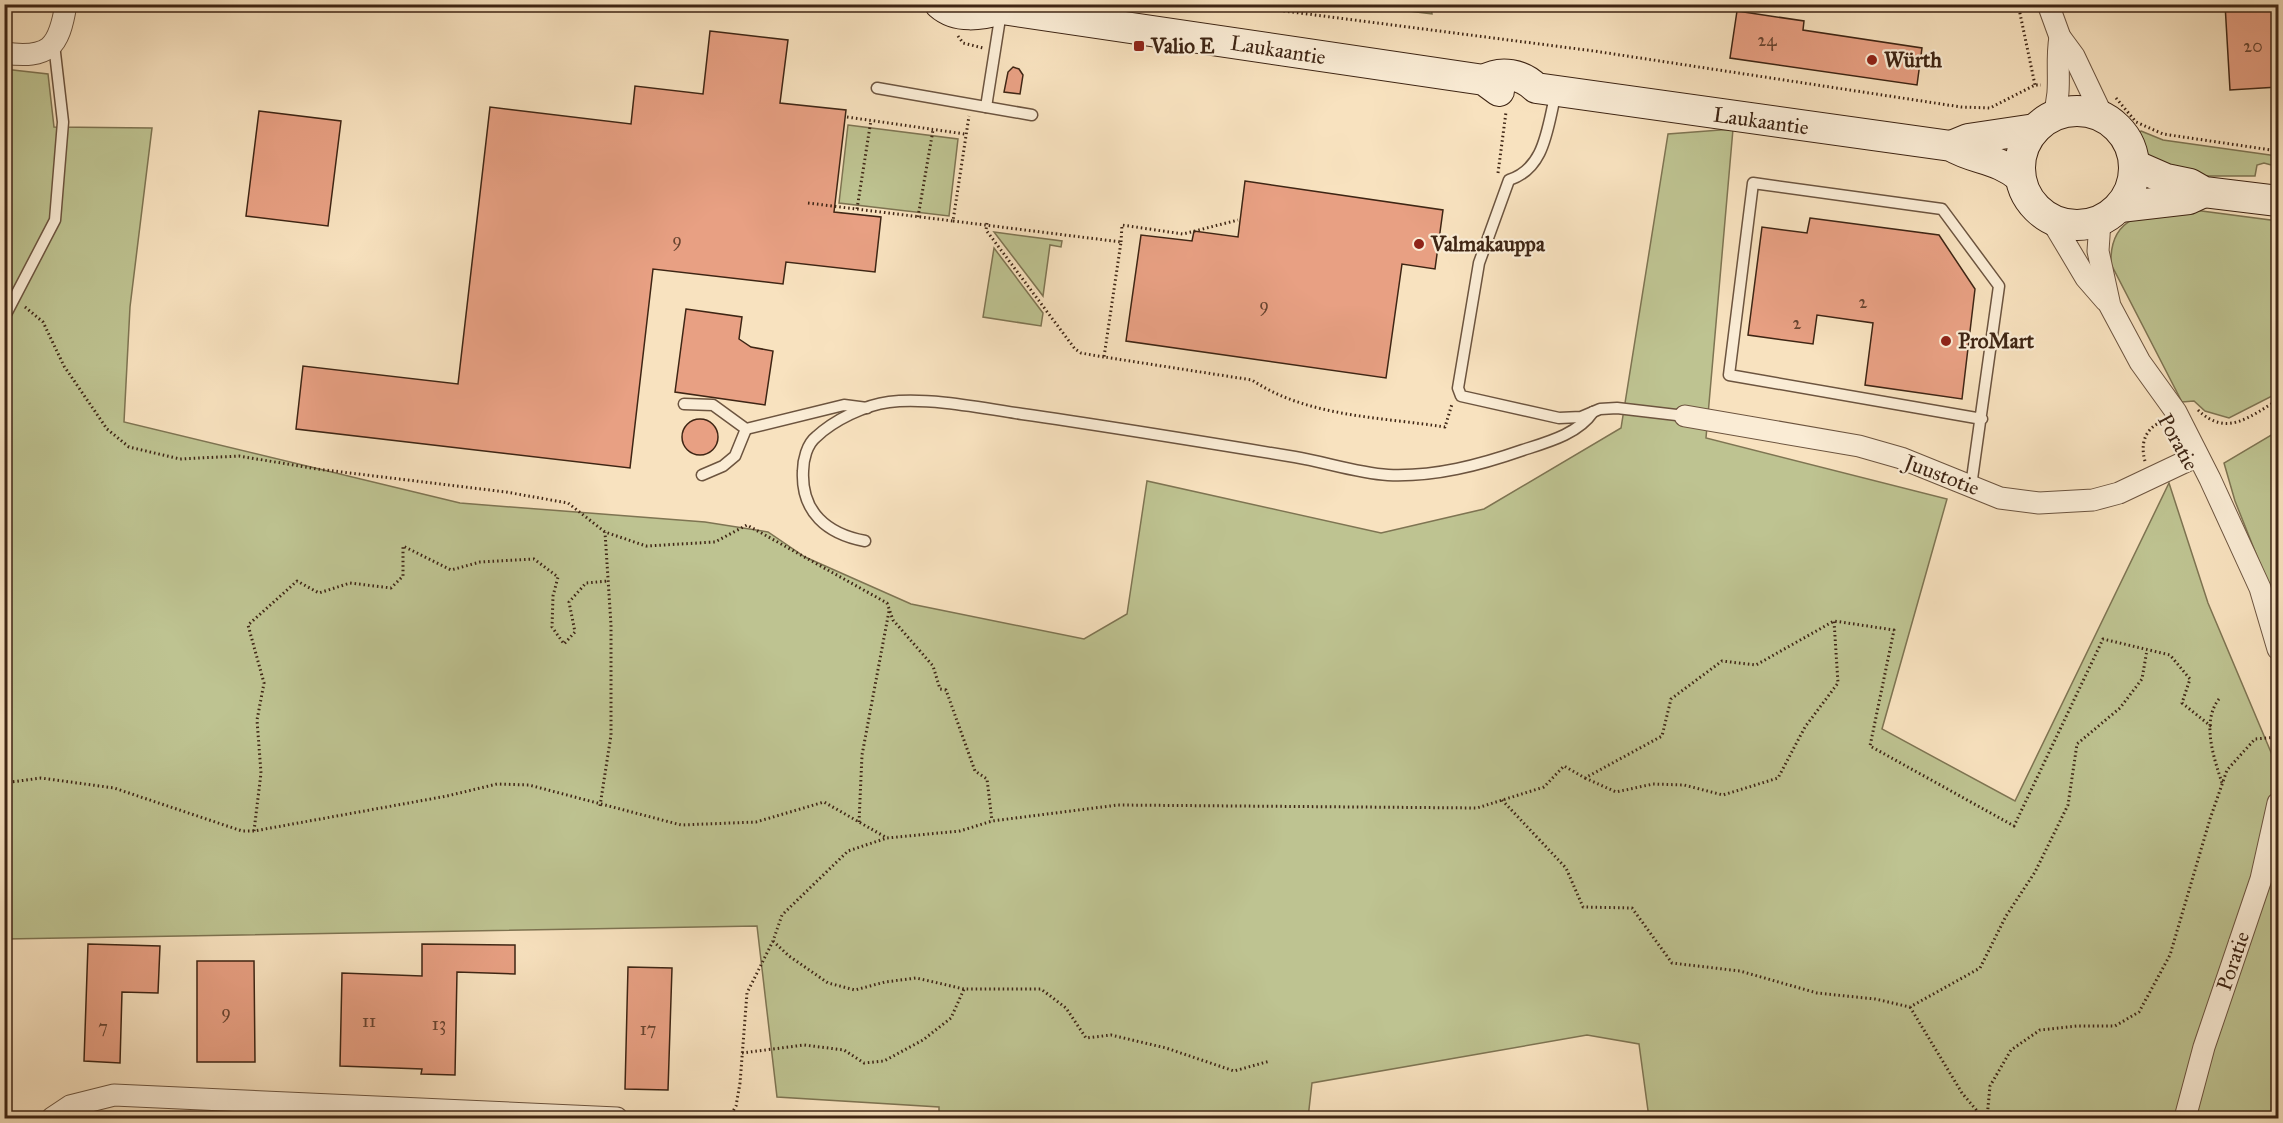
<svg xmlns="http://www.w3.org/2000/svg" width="2283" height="1123" font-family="'IM FELL Great Primer',serif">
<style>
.green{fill:#bec391;stroke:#7e7452;stroke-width:1.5}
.building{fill:#e8a083;stroke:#3e2514;stroke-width:1.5}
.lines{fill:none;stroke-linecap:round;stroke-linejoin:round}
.lane-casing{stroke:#6c543f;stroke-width:13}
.street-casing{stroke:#6c543f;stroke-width:23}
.secondary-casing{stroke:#3e2514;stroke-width:32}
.path{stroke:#3e2514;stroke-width:3;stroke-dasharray:1.5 3;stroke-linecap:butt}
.lane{stroke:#faecd5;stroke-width:10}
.street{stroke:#faecd5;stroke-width:21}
.secondary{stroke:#faecd5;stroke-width:30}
.poi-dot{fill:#8f2418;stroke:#faecd5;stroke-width:2}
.labels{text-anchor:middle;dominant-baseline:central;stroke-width:4.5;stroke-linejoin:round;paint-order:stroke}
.number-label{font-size:18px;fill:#684430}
.poi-label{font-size:21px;font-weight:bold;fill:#3e2514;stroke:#faecd5;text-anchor:start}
.street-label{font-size:21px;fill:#3e2514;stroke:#faecd5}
</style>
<rect width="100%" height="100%" fill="#f8e2bf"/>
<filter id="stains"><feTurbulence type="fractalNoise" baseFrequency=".00333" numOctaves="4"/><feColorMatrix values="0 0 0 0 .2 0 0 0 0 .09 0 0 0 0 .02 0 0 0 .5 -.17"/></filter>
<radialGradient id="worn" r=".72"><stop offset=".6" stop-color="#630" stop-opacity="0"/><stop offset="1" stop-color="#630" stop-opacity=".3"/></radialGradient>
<g class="green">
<path d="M1358 5H1431L1432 14Z"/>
<path d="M4 69 48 74 54 127 152 128 130 307 124 422 460 503 705 522 768 532 805 557 911 604 1084 639 1127 614 1147 481 1381 533 1484 509 1621 428 1668 134 1733 129 1706 438 1947 499 1882 729 2015 801 2169 483 2208 603 2273 757H2278V1118H1649L1639 1044 1587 1035 1312 1083 1308 1118H939V1107L777 1097 757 926 5 939Z"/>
<path d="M848 125 958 139 949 216 839 203Z"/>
<path d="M2141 131 2163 140 2270 155 2275 156V166L2264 163 2257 165 2255 176H2192L2149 160 2135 135Z"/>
<path d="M2194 210 2278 221V393L2229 418 2205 411 2194 401 2182 402 2111 264C2109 210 2153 213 2194 210Z"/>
<path d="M994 232 1062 241 1061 247 1050 245 1043 296Z"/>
<path d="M994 248 1043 313 1041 326 983 317Z"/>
<path d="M2278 431V609L2235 501 2224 463Z"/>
</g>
<g class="building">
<path d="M2225 4H2278V87L2230 90Z"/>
<path d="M1737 11 1804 21 1803 30 1922 48 1917 85 1730 58Z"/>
<path d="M710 31 788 40 780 103 846 110 834 212 881 217 875 272 786 262 783 284 653 269 630 468 296 429 303 366 458 384 490 107 631 124 635 86 703 94Z"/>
<path d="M1013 67 1019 69 1023 75 1020 94 1004 92 1008 72Z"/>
<path d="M259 111 341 121 328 226 246 216Z"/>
<path d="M1245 181 1443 210 1435 269 1402 264 1386 378 1126 341 1141 235 1192 241 1194 231 1238 237Z"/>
<path d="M1810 218 1939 235 1975 289 1962 399 1865 385 1873 323 1817 315 1813 344 1748 335 1762 227 1807 233Z"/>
<path d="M686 309 742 317 739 339 751 347 773 351 765 405 675 392Z"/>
<circle cx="700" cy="437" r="18"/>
<path d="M88 944 160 946 158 993 122 992 120 1063 84 1061Z"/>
<path d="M422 944 515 945V974L457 972 455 1075 421 1074 422 1069 340 1066 342 973 422 976Z"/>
<path d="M197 961H254L255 1062H197Z"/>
<path d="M628 967 672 968 668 1090 625 1089Z"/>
</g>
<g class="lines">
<g class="lane-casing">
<g id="lane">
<path d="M877 88 1032 115"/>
<path d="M1556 93C1547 127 1546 168 1509 180L1479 263 1458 388 1461 396 1559 418 1581 417 1600 409 1617 408 1685 416"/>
<path d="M986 107 1001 12"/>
<path d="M4 318 55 220 63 122 54 44"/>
<path d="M684 404 713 405 746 429 844 405 867 408"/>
<path d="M702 475 723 466 735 456 746 429"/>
<path d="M1971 486 1999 286 1942 209 1753 183 1729 375 1982 419"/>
<path d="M865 541C827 534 801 512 803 471 803 460 807 444 816 437 834 420 865 405 889 402 927 397 983 408 1022 414 1113 427 1204 442 1295 457 1325 462 1357 473 1388 475 1435 477 1480 465 1523 450 1548 442 1578 434 1593 412"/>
</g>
</g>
<g class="street-casing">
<g id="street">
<path d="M2048 4 2060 37 2074 56 2103 117"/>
<path d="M4 53C49 59 59 48 66 4"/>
<path d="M2053 116C2063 89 2055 65 2060 37"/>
<path d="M2052 221 2086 278 2106 301"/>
<path d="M2100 221 2098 251 2110 306 2140 362 2176 412 2210 479 2260 588 2278 649"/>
<path d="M1685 416 1859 446 1901 458 2000 498 2039 503 2093 500 2119 493 2193 458"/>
<path d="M52 1118 70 1106 114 1095 617 1118"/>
<path d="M2185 1118 2204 1047 2261 879 2278 803"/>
</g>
</g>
<g class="secondary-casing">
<g id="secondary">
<path d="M940 4C957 19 981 15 1002 9"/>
<path d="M993 4 1002 9 1484 80 1499 91"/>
<path d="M1484 80C1501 70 1522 74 1536 88L1951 146C1975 160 1998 158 2020 177"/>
<circle cx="2077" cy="168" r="57"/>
<path d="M1951 146 1968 139 2035 129"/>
<path d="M2134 165 2166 179 2190 184 2204 192 2278 201"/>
<path d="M2120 207 2189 199 2204 192"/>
</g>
</g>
<g class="path">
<path d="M1230 4 1594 51 1961 107 1990 108 2035 85H2041"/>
<path d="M2018 4 2035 85"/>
<path d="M958 36 963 43 983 48"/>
<path d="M2116 98 2136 122 2163 134 2278 151"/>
<path d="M847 117 965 134"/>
<path d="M1498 173 1506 112"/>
<path d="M808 203 953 221 969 116"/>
<path d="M857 209 871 120"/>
<path d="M918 217 933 130"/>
<path d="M953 221 1121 242 1104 357 1252 380C1307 417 1381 417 1445 427L1452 404"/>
<path d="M987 223 986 230 1075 349 1081 353 1104 357"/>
<path d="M1121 242 1122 225 1183 234 1238 220"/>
<path d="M25 307 43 322 64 366 107 429 129 447 180 459 239 456 317 469 506 492 568 503 605 532 646 546 715 542 747 525 887 603 893 620 933 666 940 689 946 690 975 771 987 779 992 821"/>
<path d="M2198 410C2227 438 2250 416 2278 400"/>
<path d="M2145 461C2140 444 2145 429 2161 422"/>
<path d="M2219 699C2201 722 2214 758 2222 783"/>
<path d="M1585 778 1616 792 1653 784 1684 785 1723 795 1778 778 1805 727 1838 683 1834 621"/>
<path d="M4 783 41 778 114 788 242 831H254L447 796 497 784 529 785 681 825 756 822 824 802 887 838 960 831 992 821 1118 805 1477 808 1544 787 1564 766 1585 778 1662 736 1671 699 1722 661 1756 665 1834 621 1894 630 1870 746 2014 826 2103 639 2170 655 2190 679 2182 703 2212 727"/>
<path d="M1502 800 1566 868 1583 907 1632 908 1672 963 1740 971 1817 993 1875 999 1910 1007 1980 968 2006 916 2035 872 2068 805 2077 744 2120 708 2142 679 2147 650"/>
<path d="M600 806 611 735V625L605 532"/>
<path d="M859 822 862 755 889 611"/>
<path d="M254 831 261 773 257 720 264 683 248 625 297 581 319 593 350 583 391 588 403 576V546L451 570 480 562 534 559 558 577 553 596 552 627 564 644 575 632 569 602 586 583 608 581"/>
<path d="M773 941 789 956 828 983 855 990 885 982 916 978 964 989H1041L1066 1008 1086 1038 1111 1035 1166 1048 1234 1071 1270 1061"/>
<path d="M1910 1007 1962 1093 1983 1118"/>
<path d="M2275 1016 2278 1010"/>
<path d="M742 1053 804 1045 844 1050 864 1063 884 1061 923 1040 951 1018 964 989"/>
<path d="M729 1118 736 1106 740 1083 747 993 773 941 782 915 848 851 887 838"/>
<path d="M1987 1118 1990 1086 2011 1050 2040 1030 2077 1026H2115L2139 1012 2170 955 2210 819 2227 770 2255 739 2278 737"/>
</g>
<use href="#lane" class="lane"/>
<use href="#street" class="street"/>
<use href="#secondary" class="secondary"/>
</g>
<g class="poi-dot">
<rect x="1133" y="40" width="12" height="12" rx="3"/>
<circle cx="1872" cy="60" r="6"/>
<circle cx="1419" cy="244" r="6"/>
<circle cx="1946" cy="341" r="6"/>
</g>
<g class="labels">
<g class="number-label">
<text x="1767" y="40">24</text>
<text x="2253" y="46">20</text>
<text x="677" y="240">9</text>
<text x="1863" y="302">2</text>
<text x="1264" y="305">9</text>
<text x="1797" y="323">2</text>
<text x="226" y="1012">9</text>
<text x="369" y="1021">11</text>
<text x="439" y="1024">13</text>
<text x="103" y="1027">7</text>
<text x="648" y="1029">17</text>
</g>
<g class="poi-label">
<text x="1151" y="46">Valio E</text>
<text x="1884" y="60">Würth</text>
<text x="1431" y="244">Valmakauppa</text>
<text x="1958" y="341">ProMart</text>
</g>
<g class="street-label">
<text transform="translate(1278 50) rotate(9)">Laukaantie</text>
<text transform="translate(1761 121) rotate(8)">Laukaantie</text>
<text transform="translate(2178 442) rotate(61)">Poratie</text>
<text transform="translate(1942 475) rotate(21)">Juustotie</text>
<text transform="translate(2233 961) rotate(-71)">Poratie</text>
</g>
</g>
<rect width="2283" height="1123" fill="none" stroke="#f8e2bf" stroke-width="24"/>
<rect x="6" y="6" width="2271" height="1111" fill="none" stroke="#3e2514" stroke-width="3"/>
<rect x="12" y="12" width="2259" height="1099" fill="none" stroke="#3e2514" stroke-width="1.5"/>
<rect width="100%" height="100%" filter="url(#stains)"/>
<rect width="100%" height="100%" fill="url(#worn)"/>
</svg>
